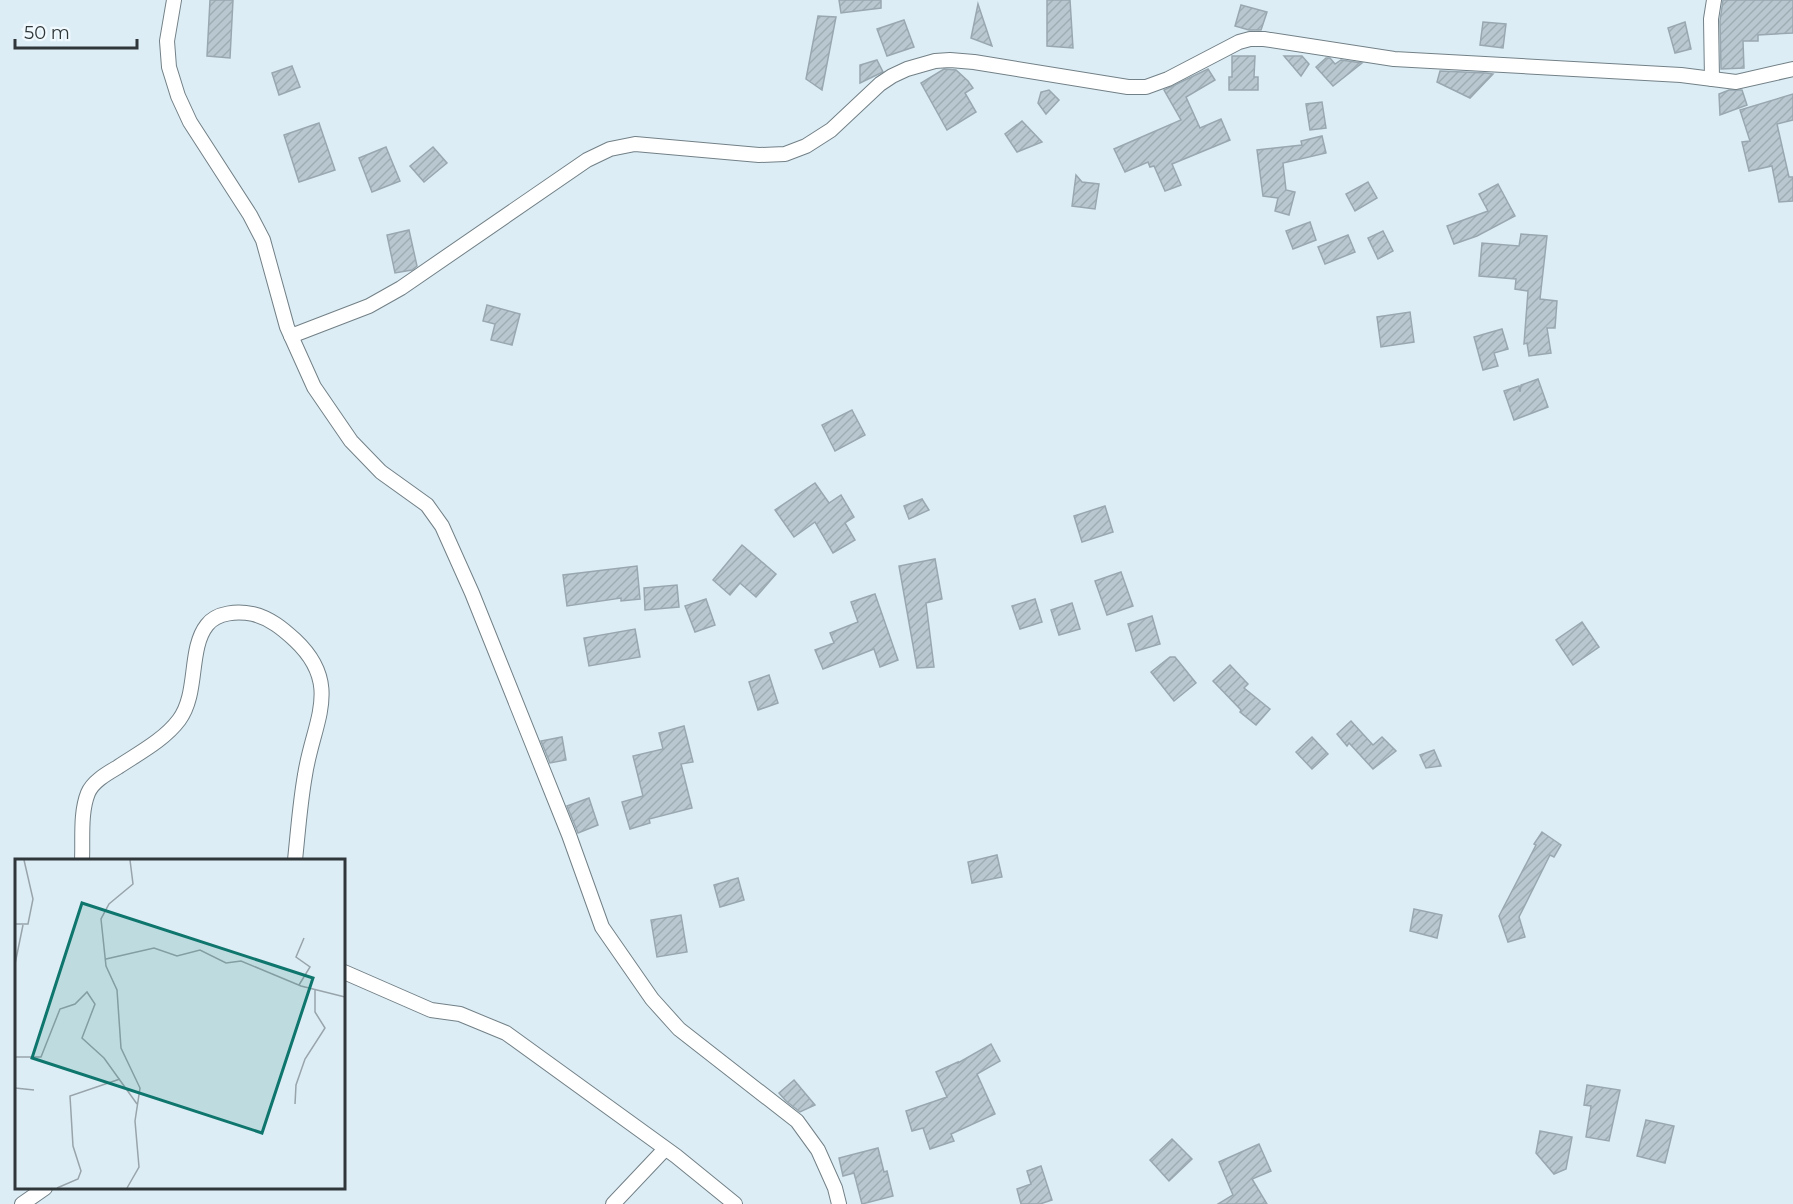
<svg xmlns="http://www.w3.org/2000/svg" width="1793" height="1204" font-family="Montserrat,sans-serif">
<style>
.building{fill:url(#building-hatch);stroke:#99a8b0;stroke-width:1.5}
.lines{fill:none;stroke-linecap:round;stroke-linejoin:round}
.minor-casing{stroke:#728087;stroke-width:16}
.minor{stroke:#fff;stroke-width:14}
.inset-road{fill:none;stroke:#98a4aa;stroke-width:1.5}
.view{fill:#0f766e;fill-opacity:0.15;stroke:#0f766e;stroke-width:3}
.inset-edge{fill:none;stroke:#30373a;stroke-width:3}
</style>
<defs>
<pattern id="building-hatch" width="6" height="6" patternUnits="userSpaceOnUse" patternTransform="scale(1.5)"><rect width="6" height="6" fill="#b9c8d0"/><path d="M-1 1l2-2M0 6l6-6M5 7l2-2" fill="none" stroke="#9facb3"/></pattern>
</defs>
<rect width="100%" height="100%" fill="#ddedf5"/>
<g class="building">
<path d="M210 0H233L230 58 207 56Z"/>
<path d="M839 0H881V8L841 13Z"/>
<path d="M1047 0H1070L1073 48 1047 46Z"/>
<path d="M1723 0H1793V33L1758 35V41H1743L1744 68 1721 69 1720 21Z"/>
<path d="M978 4 992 46 971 38Z"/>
<path d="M1241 5 1267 12 1261 30H1249L1235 26Z"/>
<path d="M818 16 836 17 822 90 806 79Z"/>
<path d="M904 20 914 47 887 56 877 29Z"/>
<path d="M1483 22 1506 24 1503 48 1480 45Z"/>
<path d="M1685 22 1691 49 1675 53 1668 28Z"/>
<path d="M1232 56H1255L1254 77H1258V90H1229V77H1232Z"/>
<path d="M1284 56H1302L1309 64 1301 76Z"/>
<path d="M1326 58H1330L1335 64 1341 60 1362 63 1333 86 1316 67Z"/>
<path d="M877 60 883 72 860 83V65Z"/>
<path d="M292 66 300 87 279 95 272 73Z"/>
<path d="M944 69 956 70 968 81 973 88 965 93 976 112 947 130 921 83Z"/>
<path d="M1208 69 1215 80 1186 97 1200 128 1221 119 1230 140 1172 164 1181 185 1165 191 1154 166 1150 167 1148 162 1125 172 1114 149 1181 120 1164 90Z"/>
<path d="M1440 71 1486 73 1493 74 1470 98 1437 82Z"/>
<path d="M1049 90 1059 100 1046 114 1038 103 1041 92Z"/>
<path d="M1729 90H1742L1747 105 1720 115 1719 94Z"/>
<path d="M1793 94V120L1777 124 1789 177H1793V201L1779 202 1772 166 1749 171 1742 142 1750 141 1740 110Z"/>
<path d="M1322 102 1326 128 1310 130 1306 104Z"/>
<path d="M1022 121 1042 142 1017 152 1005 134Z"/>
<path d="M319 123 335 170 299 182 284 135Z"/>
<path d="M1322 136 1326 153 1283 163 1286 190 1295 192 1289 215 1275 211 1278 198 1263 196 1257 150 1302 145 1301 141Z"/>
<path d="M386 147 400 181 372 192 359 158Z"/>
<path d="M433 147 447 163 424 182 410 166Z"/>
<path d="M1076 175 1082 182 1099 184 1095 209 1072 206Z"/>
<path d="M1368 182 1377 198 1355 211 1346 194Z"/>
<path d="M1498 184 1515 216 1477 236 1454 244 1447 226 1488 211 1479 194Z"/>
<path d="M1310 222 1316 240 1293 249 1286 231Z"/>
<path d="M409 230 417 266 412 270 395 273 387 235Z"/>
<path d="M1383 231 1393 251 1378 259 1368 238Z"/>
<path d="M1521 234 1547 236 1540 299 1557 301 1555 328H1547L1551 353 1529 356 1527 343 1524 344 1528 291 1515 289 1516 279 1479 276 1482 243 1519 246Z"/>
<path d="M1348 235 1355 252 1325 264 1318 247Z"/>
<path d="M487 305 520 314 512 345 491 340 495 324 483 321Z"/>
<path d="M1410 312 1414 342 1381 347 1377 317Z"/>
<path d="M1502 329 1508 349 1494 353 1498 366 1483 370 1474 337Z"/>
<path d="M1538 379 1548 407 1514 420 1504 391 1519 386 1520 392 1521 385Z"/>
<path d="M852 410 865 435 835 451 822 425Z"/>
<path d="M815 483 829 503 841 495 854 517 845 523 855 540 833 553 815 522 794 537 775 510Z"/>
<path d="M922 499 929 510 909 519 904 506Z"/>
<path d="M1105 506 1113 532 1082 542 1074 516Z"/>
<path d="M742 545 776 574 756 597 740 583 730 595 713 580Z"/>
<path d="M935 559 942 599 926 603 934 667 917 668 899 566Z"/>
<path d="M637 566 640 599 621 601V598L567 606 563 575Z"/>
<path d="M1121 572 1133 606 1107 615 1095 581Z"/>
<path d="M677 585 679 607 645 610 644 588Z"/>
<path d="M875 594 898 660 880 667 874 649 823 669 815 650 834 643 830 633 858 622 851 602Z"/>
<path d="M706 599 715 625 695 632 685 606Z"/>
<path d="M1035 599 1042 622 1020 629 1012 606Z"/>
<path d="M1072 603 1080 629 1059 635 1051 610Z"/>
<path d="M1152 616 1160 644 1136 651 1128 624Z"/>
<path d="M1582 622 1599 647 1573 665 1556 640Z"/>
<path d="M635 629 640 657 589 666 584 638Z"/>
<path d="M1170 657H1175L1196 683 1174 701 1151 672Z"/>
<path d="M1230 665 1248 684 1244 688 1270 709 1256 725 1240 712 1241 710 1213 681Z"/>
<path d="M769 675 778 703 758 710 749 682Z"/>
<path d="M1351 721 1373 745 1382 737 1396 751 1373 769 1349 743 1347 746 1337 734Z"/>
<path d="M684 726 693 762 681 764 692 808 649 819 650 823 630 829 622 802 643 796 633 756 663 749 659 733Z"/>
<path d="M562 737 566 760 550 763 541 741Z"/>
<path d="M1312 737 1328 754 1312 769 1296 752Z"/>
<path d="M1434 750 1441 766 1426 768 1420 755Z"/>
<path d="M589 798 598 825 578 833 567 806Z"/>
<path d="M1542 832 1561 845 1554 857 1550 855 1519 917 1525 937 1508 942 1499 916 1536 845 1534 844Z"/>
<path d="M997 855 1002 877 972 883 968 862Z"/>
<path d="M738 878 744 900 720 907 714 885Z"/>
<path d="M1414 909 1442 915 1437 938 1410 931Z"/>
<path d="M681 915 687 952 657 957 651 920Z"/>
<path d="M991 1044 1000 1061 977 1074 995 1114 951 1134 954 1141 930 1149 923 1128 912 1131 906 1111 947 1097 936 1072 958 1062V1063Z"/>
<path d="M794 1080 815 1105 800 1112 786 1101 779 1093Z"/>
<path d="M1587 1085 1620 1090 1609 1141 1586 1137 1591 1106 1584 1105Z"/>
<path d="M1646 1120 1674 1126 1665 1163 1637 1156Z"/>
<path d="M1540 1131 1572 1137 1566 1169 1554 1174 1536 1153Z"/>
<path d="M1172 1139 1192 1159 1169 1181 1150 1160Z"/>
<path d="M1259 1144 1271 1171 1252 1179 1267 1204H1218L1233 1195 1219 1162Z"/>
<path d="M878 1148 884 1172 887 1171 893 1196 862 1204 854 1173 843 1176 839 1158Z"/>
<path d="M1041 1166 1052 1200 1040 1204H1021L1017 1189 1031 1184 1027 1171Z"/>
</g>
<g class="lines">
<g class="minor-casing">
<g id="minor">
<path d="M174 0 167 41 169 67 178 96 190 122 250 215 263 240 287 327 314 387 351 441 381 472 427 505 442 526 472 593 569 835 602 927 652 999 679 1029 797 1121 818 1150 835 1188 839 1204"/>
<path d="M1712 79 1711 19 1714 0"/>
<path d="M291 336 369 306 401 288 587 160 610 149 635 144 759 155 785 154 806 146 831 130 880 84 892 76 907 69 935 61 950 60 974 62 1128 87H1146L1168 79 1239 42 1250 39H1264L1394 59 1681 75 1736 82 1793 69"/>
<path d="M82 860C83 839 80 813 88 793 93 781 108 773 118 767 139 753 164 740 179 720 199 693 188 649 207 625 217 612 238 611 253 614 270 618 283 629 295 640 343 685 313 722 305 775 300 803 298 832 295 860"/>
<path d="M344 972 431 1010 460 1014 506 1033 676 1156 735 1204"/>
<path d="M22 1204 45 1188"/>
<path d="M613 1204 665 1149"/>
</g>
</g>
<use href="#minor" class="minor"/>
</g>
<g transform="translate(15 859)">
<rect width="330" height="330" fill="#ddedf5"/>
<path class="inset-road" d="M0 65H13L18 40 9 1M91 100 139 89 162 97 185 91 211 104 226 102 286 127 330 138M0 105 8 66M284 126 295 108 281 98 289 79M0 198H26L45 150 60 145 72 133 80 145 67 179 89 199 122 245M0 229 19 231M280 245 281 226 290 200 310 169 300 153V130M42 329 63 320 66 312 58 287 55 237 105 220M112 329 124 308 120 262 125 229 106 189 102 131 91 107 86 60 94 45 118 25 115 1"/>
<path class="view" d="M67 44 298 119 247 274 17 199Z"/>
<rect width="330" height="330" class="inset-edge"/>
</g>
<path d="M15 39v9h122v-9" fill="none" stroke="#30373a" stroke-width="3"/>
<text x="24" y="39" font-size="18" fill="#30373a" stroke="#f0f9fe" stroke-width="4.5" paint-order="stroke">50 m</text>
</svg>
